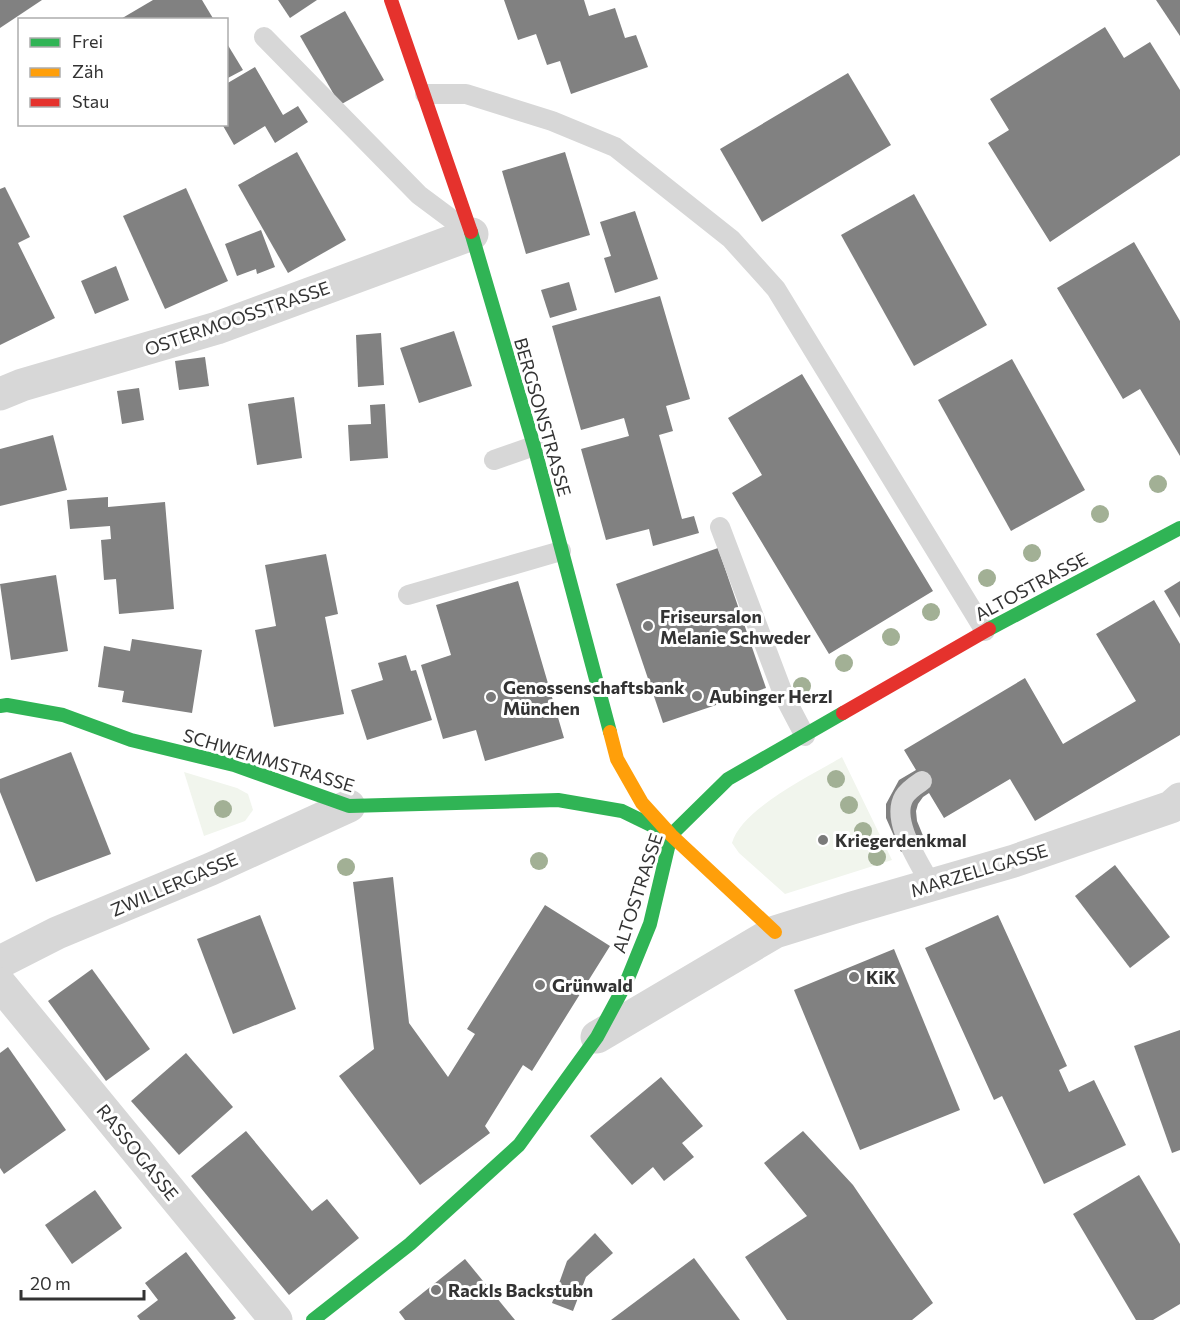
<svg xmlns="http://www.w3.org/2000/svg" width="1180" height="1320" font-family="Commissioner,sans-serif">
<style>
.green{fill:#f1f5ed}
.building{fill:#818181}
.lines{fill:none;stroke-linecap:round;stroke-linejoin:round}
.lane{stroke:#d7d7d7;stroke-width:20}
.street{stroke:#d7d7d7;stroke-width:33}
.fast{stroke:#30b455;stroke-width:14}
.slow{stroke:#ff9f0a;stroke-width:14}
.jam{stroke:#e5322d;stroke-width:14}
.tree{fill:#a2b095}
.poi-dot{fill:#7a7a7a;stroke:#fff;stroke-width:2}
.labels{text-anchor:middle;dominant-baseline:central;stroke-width:6;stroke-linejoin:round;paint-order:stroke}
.street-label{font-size:18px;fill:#333;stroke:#fff}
.poi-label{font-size:18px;font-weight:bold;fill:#333;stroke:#fff;text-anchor:start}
</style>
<rect width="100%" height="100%" fill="#fff"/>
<g class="green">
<path d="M842 757 892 860 785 894 739 853 732 843C741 809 812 775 842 757Z"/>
<path d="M184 772 237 788 248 794 253 810 245 821 204 836Z"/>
</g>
<g class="building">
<path d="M0 0H42L0 28Z"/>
<path d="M153 0H202L214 20H119Z"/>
<path d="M278 0H317L290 18Z"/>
<path d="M504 0H584L589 16 615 8 625 38 636 35 648 67 571 94 560 61 547 65 536 34 518 40Z"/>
<path d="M1156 0H1180V36Z"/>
<path d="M345 11 384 80 340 105 300 36Z"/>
<path d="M1105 27 1124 58 1150 42 1180 90V155L1050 242 988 143 1009 130 990 99Z"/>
<path d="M226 42 243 70 226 79Z"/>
<path d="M255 67 283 115 298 106 308 122 275 143 265 126 234 145 222 124H226V84Z"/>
<path d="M848 73 891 145 762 222 720 149Z"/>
<path d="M297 152 346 240 288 273 238 185Z"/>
<path d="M565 152 590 235 526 254 502 171Z"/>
<path d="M5 187 30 237 18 243 55 318 0 345V189Z"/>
<path d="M186 188 228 281 165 309 123 216Z"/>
<path d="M914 194 987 325 914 366 841 235Z"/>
<path d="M635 211 658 279 615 293 604 258 611 256 600 222Z"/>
<path d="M261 230 275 267 257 274 256 269 237 276 225 244Z"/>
<path d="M1134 242 1180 321V456L1140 389 1123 399 1057 288Z"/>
<path d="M116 266 129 300 95 314 81 281Z"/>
<path d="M569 282 577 310 550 318 541 290Z"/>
<path d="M660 296 690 399 666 406 673 431 659 435 682 519 694 516 699 533 653 546 649 529 606 540 581 449 629 436 624 418 581 430 552 326Z"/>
<path d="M454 331 472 386 419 403 400 348Z"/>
<path d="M381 333 384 385 358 387 356 335Z"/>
<path d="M205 357 209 386 179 390 175 361Z"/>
<path d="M1012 359 1085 490 1011 531 938 400Z"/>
<path d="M802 374 933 591 829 654 732 493 762 475 728 418Z"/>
<path d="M139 388 144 420 122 424 117 391Z"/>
<path d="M294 397 302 458 257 465 248 404Z"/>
<path d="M385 404 388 458 350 461 348 425 371 424 370 405Z"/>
<path d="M53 435 67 490 0 506V449Z"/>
<path d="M108 497V507L165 502 174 609 119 614 116 579 104 580 101 540 111 539 110 526 70 529 67 500Z"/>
<path d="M718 548 766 688 663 723 616 584Z"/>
<path d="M326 554 338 614 325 617 344 714 274 727 255 630 276 626 265 565Z"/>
<path d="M56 575 68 651 11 660 0 584Z"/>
<path d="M518 581 564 738 485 761 476 730 443 739 421 665 451 655 436 605Z"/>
<path d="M1180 581V618L1164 591Z"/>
<path d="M1154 600 1180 644V735L1035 821 1010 779 944 818 929 793 923 797 918 804 916 811 917 821 924 838 901 852 886 818V804L899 780 916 770 904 750 1025 678 1063 744 1136 701 1096 634Z"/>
<path d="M132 639 202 650 192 713 122 702 124 691 98 687 104 646 130 651Z"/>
<path d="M406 655 411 671 416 670 432 720 367 740 351 690 383 680 378 663Z"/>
<path d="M71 752 111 854 36 882 0 792V779Z"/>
<path d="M1115 865 1170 937 1130 968 1075 896Z"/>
<path d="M393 877 409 1023 448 1077 475 1034 467 1029 545 905 610 946 532 1071 523 1065 485 1126 490 1133 420 1185 339 1076 374 1049 353 882Z"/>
<path d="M260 915 296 1009 233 1034 197 939Z"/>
<path d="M998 915 1067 1066 1059 1070 1069 1092 1094 1080 1126 1145 1044 1184 1002 1096 994 1100 925 948Z"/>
<path d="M894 949 960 1110 860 1150 794 990Z"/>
<path d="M92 969 150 1049 106 1081 48 1001Z"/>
<path d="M1180 1030V1150L1172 1153 1134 1046Z"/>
<path d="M8 1047 66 1130 4 1174 0 1168V1053Z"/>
<path d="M186 1053 233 1107 179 1155 131 1101Z"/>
<path d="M661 1077 703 1126 682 1143 694 1157 664 1181 653 1167 632 1185 590 1136Z"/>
<path d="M246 1131 312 1211 327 1199 359 1238 289 1295 191 1176Z"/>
<path d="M803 1131 853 1185 933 1303 912 1320H787L745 1257 807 1216 764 1163Z"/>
<path d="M1139 1175 1180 1244V1304L1153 1320H1136L1073 1214Z"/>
<path d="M95 1190 122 1228 72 1264 45 1225Z"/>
<path d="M595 1233 613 1253 586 1277 573 1311 552 1303 567 1261Z"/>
<path d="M186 1252 236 1318 233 1320H140L137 1316 158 1300 145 1283Z"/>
<path d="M694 1258 740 1320H611Z"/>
<path d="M465 1259 515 1320H405L399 1312Z"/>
</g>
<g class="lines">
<g class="lane">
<path d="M264 37 419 195 470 233"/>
<path d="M425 94H466L552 121 615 147 731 239 776 289 985 631"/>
<path d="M494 460 534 446"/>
<path d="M720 527 784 696 805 736"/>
<path d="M408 595 561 551"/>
<path d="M922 781C916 785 908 790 904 797 890 821 920 863 931 885"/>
</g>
<g class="street">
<path d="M0 394 22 385 217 328 472 234"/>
<path d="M0 962 57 933 211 869 349 806"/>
<path d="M0 984 276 1320"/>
<path d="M597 1037 775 932 852 908 1014 861 1171 807 1180 799"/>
</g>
<g class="fast">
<path d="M471 232 534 446 610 732"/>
<path d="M989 629 1180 528"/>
<path d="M0 706 7 705 63 715 131 740 234 765 349 806 558 800 622 811 659 829"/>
<path d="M313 1320 410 1244 519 1145 597 1037 626 983 650 924 671 835 728 779 843 713"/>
</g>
<path class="slow" d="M610 732 617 759 642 803 671 835 775 932"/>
<g class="jam">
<path d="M391 0 471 232"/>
<path d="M843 713 989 629"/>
</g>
</g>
<g class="tree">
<circle cx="1158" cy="484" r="9"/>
<circle cx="1100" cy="514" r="9"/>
<circle cx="1032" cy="553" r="9"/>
<circle cx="987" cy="578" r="9"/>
<circle cx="931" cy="612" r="9"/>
<circle cx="891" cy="637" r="9"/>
<circle cx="844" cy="663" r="9"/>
<circle cx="802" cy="686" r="9"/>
<circle cx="836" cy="779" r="9"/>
<circle cx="849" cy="805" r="9"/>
<circle cx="223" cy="809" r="9"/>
<circle cx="863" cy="831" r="9"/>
<circle cx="877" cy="857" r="9"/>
<circle cx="539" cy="861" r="9"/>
<circle cx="346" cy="867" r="9"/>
</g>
<g class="poi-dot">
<circle cx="648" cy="626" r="6"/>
<circle cx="697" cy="696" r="6"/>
<circle cx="491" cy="697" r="6"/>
<circle cx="823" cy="840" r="6"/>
<circle cx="854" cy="977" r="6"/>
<circle cx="540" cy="985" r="6"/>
<circle cx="436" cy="1290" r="6"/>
</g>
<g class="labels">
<g class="street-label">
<text transform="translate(237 318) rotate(-19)">OSTERMOOSSTRASSE</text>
<text transform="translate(543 417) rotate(74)">BERGSONSTRASSE</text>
<text transform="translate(1031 586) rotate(-28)">ALTOSTRASSE</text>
<text transform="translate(269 760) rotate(17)">SCHWEMMSTRASSE</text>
<text transform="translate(979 870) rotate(-17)">MARZELLGASSE</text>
<text transform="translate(174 884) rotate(-23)">ZWILLERGASSE</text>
<text transform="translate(637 893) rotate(-72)">ALTOSTRASSE</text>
<text transform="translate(138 1152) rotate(51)">RASSOGASSE</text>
</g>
<g class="poi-label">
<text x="660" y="616">Friseursalon<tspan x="660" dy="21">Melanie Schweder</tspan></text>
<text x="503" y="687">Genossenschaftsbank<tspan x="503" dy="21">München</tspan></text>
<text x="709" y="696">Aubinger Herzl</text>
<text x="835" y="840">Kriegerdenkmal</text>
<text x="866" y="977">KiK</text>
<text x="552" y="985">Grünwald</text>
<text x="448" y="1290">Rackls Backstubn</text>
</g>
</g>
<rect x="18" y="18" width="210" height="108" fill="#ffffff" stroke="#adadad" stroke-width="1.5"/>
<rect x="30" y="38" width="30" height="9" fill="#30b455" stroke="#adadad" stroke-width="1.5"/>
<text x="72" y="48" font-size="18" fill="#333333">Frei</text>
<rect x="30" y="68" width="30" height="9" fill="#ff9f0a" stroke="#adadad" stroke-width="1.5"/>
<text x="72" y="78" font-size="18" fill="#333333">Zäh</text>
<rect x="30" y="98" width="30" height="9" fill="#e5322d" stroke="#adadad" stroke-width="1.5"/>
<text x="72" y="108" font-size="18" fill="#333333">Stau</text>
<path d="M21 1290v9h123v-9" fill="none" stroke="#333333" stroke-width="3"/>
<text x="30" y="1290" font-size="18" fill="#333333" stroke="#ffffff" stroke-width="4.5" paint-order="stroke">20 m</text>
</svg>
